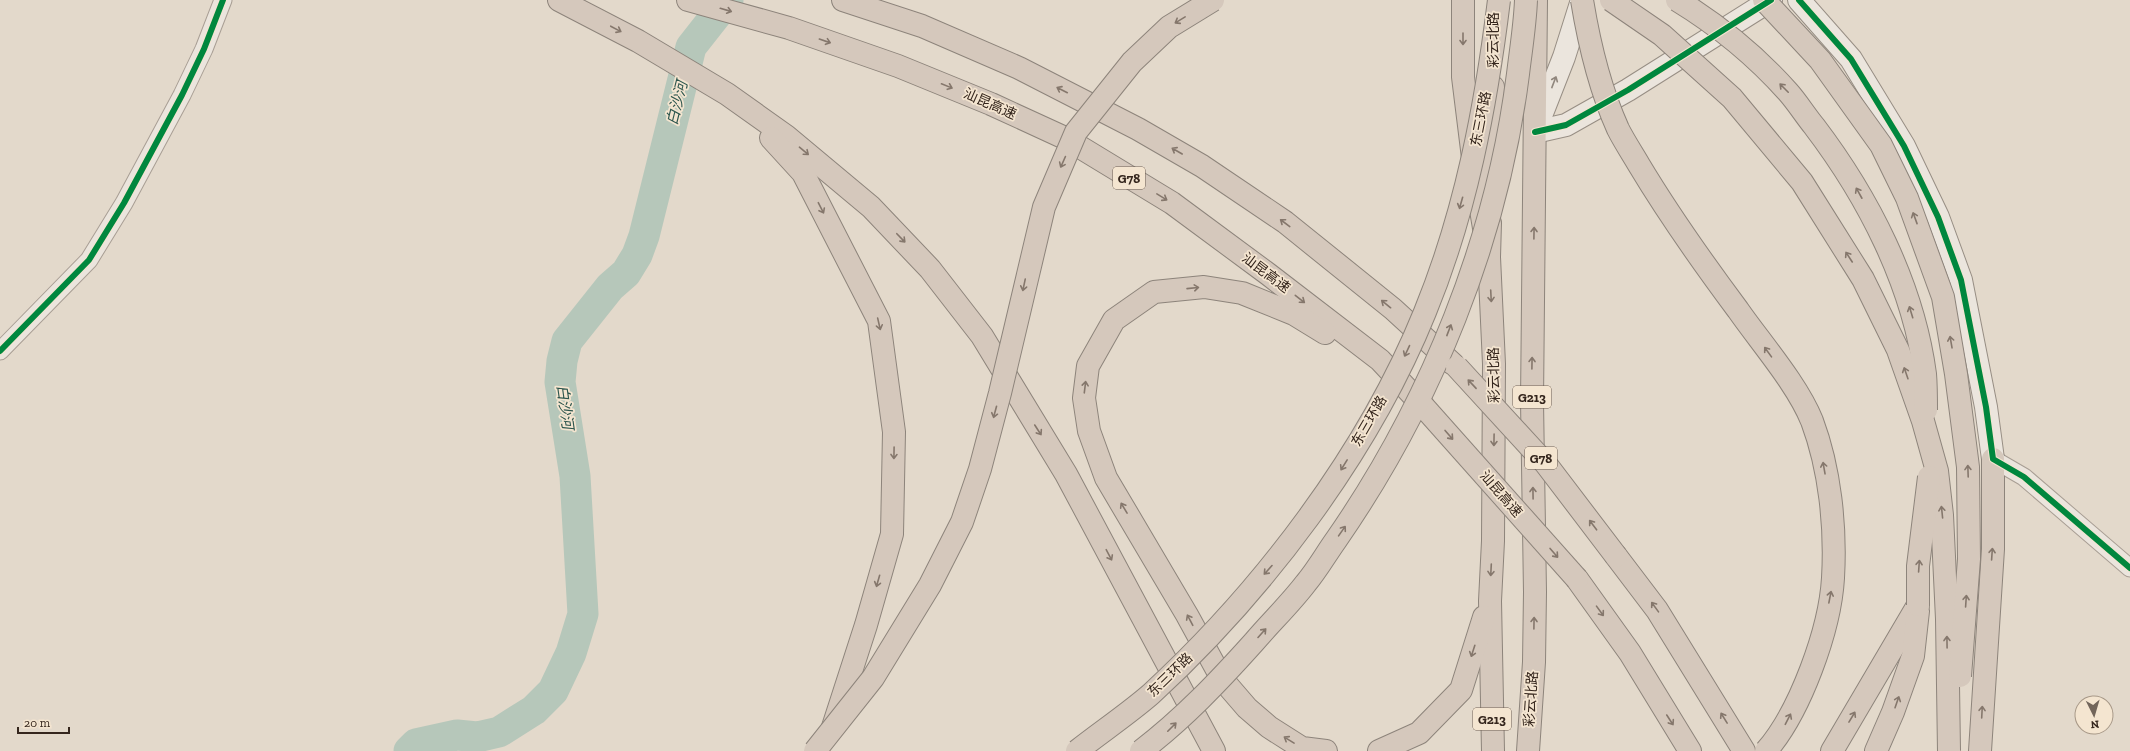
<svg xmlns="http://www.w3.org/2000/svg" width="2130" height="751" font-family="'Zilla Slab','Noto Sans SC',serif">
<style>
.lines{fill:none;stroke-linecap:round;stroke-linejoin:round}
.river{stroke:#b6c7ba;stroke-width:31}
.street-casing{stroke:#a89e94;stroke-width:19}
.secondary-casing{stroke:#978e84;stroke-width:24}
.highway-casing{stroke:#8d847b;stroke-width:24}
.street{stroke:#ebe5dd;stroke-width:17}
.secondary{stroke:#ebe5dd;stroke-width:22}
.highway{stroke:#d5c8bc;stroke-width:22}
.highway-bridge-casing{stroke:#8d847b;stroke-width:24;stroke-linecap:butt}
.highway-bridge{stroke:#d5c8bc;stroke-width:22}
.cycleway-casing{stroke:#f4e5d0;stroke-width:8}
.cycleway{stroke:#00873e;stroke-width:6}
.oneway{stroke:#85776c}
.oneway2{stroke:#90867d}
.labels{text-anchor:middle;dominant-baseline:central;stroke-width:3.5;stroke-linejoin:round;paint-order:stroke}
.shield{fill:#f4e5d0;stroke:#6e5f53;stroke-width:1}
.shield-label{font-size:13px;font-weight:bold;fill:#35261d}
.street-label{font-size:14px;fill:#35261d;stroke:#f4e5d0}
.water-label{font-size:15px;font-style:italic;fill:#2c554d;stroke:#f4e5d0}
</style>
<rect width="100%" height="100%" fill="#e3d9cb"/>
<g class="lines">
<path class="river" d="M409 751 416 744 457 735 477 737 499 732 534 710 553 691 571 653 583 614 575 476 560 382 562 361 567 341 610 287 626 273 637 255 644 236 691 47 728 0"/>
<g class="street-casing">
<g id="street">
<path d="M0 351 89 260 124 203 182 95 204 49 223 0"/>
<path d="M1993 459 2024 477 2130 568"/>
</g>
</g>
<g class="secondary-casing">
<g id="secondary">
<path d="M1799 0 1851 59 1904 146 1938 217 1961 280 1986 407 1993 459"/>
<path d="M1535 131 1564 57 1582 0"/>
<path d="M1535 132 1566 125 1628 90 1771 0"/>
</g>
</g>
<g class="highway-casing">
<g id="highway">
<path d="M559 0 638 41 727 94 786 136 871 207 930 269 982 336 1066 474 1214 751"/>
<path d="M688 0 789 28 898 66 991 104 1065 138 1172 203 1268 274 1380 360 1423 406"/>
<path d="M843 0 922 26 1019 68 1138 129 1202 166 1285 222 1393 309 1453 364"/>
<path d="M1463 0V77L1475 174 1485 234"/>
<path d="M771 138 803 173 879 321 894 432 892 534 866 625 833 727"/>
<path d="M1491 191 1493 87"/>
<path d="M1490 223 1489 257 1494 364 1493 541 1490 601 1493 751"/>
<path d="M1325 333 1294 314 1242 293 1204 287 1154 292 1114 320 1088 366 1084 398 1089 431 1106 478 1187 615 1222 679 1247 708 1269 727 1302 748 1326 751"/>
<path d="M1616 556 1657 610 1744 751"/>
<path d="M1577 579 1630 653 1690 751"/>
<path d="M1379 751 1419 733 1461 690 1484 617"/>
<path d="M1528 751 1534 662 1535 592 1532 401 1536 0"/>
<path d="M1832 751 1918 605"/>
<path d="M1876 751 1893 712 1913 656 1918 611"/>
<path d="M1980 751 1993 549V459"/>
</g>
</g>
<use href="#street" class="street"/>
<use href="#secondary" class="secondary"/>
<use href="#highway" class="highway"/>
<g class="highway-bridge-casing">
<g id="highway-bridge">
<path d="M1582 0C1589 43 1600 89 1618 129 1624 141 1632 153 1639 165 1669 215 1703 263 1738 310 1761 343 1797 384 1812 421 1830 469 1836 527 1833 578 1830 630 1800 712 1766 751"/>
<path d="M1611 0 1662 35 1732 98 1802 182 1863 279 1898 350 1923 421 1937 471 1942 515 1947 619 1949 751"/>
<path d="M1677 0C1718 25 1756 56 1788 92 1797 102 1805 115 1814 126 1868 197 1913 284 1925 374 1926 386 1926 398 1926 410"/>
<path d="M1764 0 1820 60 1881 145 1907 198 1943 297 1956 374 1968 467 1969 559 1960 676"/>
<path d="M1457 367 1546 464 1616 556"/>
<path d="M1423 406 1577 579"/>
<path d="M1918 605V566L1929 477"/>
<path d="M815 751 873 678 930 585 962 522 980 469 1000 393 1044 207 1076 132 1132 62 1169 27 1213 0"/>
<path d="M1077 751C1101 732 1128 714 1151 694 1263 591 1368 453 1425 312 1466 212 1486 106 1499 0"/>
<path d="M1141 751C1183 719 1219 681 1254 642 1271 622 1290 604 1306 583 1317 570 1326 554 1336 540 1431 403 1497 240 1518 74 1521 49 1525 25 1526 0"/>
</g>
</g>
<use href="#highway-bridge" class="highway-bridge"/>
<g class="cycleway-casing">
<g id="cycleway">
<path d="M1799 0 1851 59 1904 146 1938 217 1961 280 1986 407 1993 459 2024 477 2130 568"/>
<path d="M1535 132 1566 125 1628 90 1771 0"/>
<path d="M0 351 89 260 124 203 182 95 204 49 223 0"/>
</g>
</g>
<use href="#cycleway" class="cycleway"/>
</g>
<defs><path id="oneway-shaft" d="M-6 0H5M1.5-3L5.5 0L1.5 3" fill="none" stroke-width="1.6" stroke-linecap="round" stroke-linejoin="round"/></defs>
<g class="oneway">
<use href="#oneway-shaft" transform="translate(726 10) rotate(16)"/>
<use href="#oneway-shaft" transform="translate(1180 20) rotate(149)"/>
<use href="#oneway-shaft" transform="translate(616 29) rotate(28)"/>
<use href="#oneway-shaft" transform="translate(1463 39) rotate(90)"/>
<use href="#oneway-shaft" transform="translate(825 41) rotate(19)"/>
<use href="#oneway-shaft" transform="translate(947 86) rotate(22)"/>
<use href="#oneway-shaft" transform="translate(1784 88) rotate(-135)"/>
<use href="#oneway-shaft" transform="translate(1062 90) rotate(-153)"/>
<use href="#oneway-shaft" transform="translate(804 151) rotate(40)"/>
<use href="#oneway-shaft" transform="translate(1177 151) rotate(-150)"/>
<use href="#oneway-shaft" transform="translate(1063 162) rotate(114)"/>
<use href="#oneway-shaft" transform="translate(1859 193) rotate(-119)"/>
<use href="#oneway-shaft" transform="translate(1162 197) rotate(31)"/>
<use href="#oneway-shaft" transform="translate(1461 203) rotate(106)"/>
<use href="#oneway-shaft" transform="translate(821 208) rotate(63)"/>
<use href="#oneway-shaft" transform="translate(1915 218) rotate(-110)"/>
<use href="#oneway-shaft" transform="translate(1285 223) rotate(-143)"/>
<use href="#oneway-shaft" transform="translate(1534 233) rotate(-89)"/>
<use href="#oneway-shaft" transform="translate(901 238) rotate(46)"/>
<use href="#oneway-shaft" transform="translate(1849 257) rotate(-123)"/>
<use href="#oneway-shaft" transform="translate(1024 285) rotate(102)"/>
<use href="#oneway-shaft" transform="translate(1193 288) rotate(-6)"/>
<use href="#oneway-shaft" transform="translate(1491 296) rotate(87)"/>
<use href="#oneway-shaft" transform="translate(1300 299) rotate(38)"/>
<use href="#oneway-shaft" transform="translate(1386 304) rotate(-141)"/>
<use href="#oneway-shaft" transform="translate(1911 312) rotate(-107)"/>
<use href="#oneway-shaft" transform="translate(879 324) rotate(77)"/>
<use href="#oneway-shaft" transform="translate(1449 330) rotate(-69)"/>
<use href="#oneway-shaft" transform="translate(1951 342) rotate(-100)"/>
<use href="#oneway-shaft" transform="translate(1407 351) rotate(115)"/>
<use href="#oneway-shaft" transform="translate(1768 352) rotate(-126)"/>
<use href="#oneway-shaft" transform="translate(1532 363) rotate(-89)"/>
<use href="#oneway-shaft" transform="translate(1906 373) rotate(-109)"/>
<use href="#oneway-shaft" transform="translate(1472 384) rotate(-133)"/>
<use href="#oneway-shaft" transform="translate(1085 387) rotate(-83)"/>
<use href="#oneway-shaft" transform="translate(995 412) rotate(105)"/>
<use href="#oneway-shaft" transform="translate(1038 430) rotate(57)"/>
<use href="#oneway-shaft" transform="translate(1449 435) rotate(49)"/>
<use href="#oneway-shaft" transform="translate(1494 440) rotate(91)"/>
<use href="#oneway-shaft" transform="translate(894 453) rotate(91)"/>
<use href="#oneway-shaft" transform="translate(1344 465) rotate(122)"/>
<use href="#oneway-shaft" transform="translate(1824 468) rotate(-100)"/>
<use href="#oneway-shaft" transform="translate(1968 471) rotate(-92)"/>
<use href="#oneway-shaft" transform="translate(1533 493) rotate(-91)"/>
<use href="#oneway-shaft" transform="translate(1124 508) rotate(-121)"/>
<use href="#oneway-shaft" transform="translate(1942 512) rotate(-96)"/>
<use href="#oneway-shaft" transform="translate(1593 525) rotate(-127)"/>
<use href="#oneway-shaft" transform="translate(1342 531) rotate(-55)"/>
<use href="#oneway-shaft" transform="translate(1554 553) rotate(49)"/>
<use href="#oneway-shaft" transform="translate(1992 554) rotate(-86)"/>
<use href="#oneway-shaft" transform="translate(1109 555) rotate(62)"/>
<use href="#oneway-shaft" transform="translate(1919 566) rotate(-86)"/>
<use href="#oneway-shaft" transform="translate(1268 570) rotate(132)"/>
<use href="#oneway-shaft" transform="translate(1491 570) rotate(93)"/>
<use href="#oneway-shaft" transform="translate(878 581) rotate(106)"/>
<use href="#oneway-shaft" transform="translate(1830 597) rotate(-79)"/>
<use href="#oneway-shaft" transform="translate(1966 601) rotate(-86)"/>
<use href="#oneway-shaft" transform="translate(1655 607) rotate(-126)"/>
<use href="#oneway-shaft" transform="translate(1600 611) rotate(54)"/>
<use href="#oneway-shaft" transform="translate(1190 620) rotate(-118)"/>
<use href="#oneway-shaft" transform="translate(1534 623) rotate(-89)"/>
<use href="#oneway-shaft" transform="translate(1262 633) rotate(-48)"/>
<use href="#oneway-shaft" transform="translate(1947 642) rotate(-91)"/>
<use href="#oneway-shaft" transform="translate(1473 651) rotate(108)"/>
<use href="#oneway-shaft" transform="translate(1897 702) rotate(-71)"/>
<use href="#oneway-shaft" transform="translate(1982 712) rotate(-87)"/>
<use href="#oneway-shaft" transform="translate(1852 717) rotate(-59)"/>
<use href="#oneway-shaft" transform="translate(1724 718) rotate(-122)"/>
<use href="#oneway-shaft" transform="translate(1788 719) rotate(-63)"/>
<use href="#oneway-shaft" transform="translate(1670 720) rotate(57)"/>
<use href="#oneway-shaft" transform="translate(1172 727) rotate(-45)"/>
<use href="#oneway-shaft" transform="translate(1289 740) rotate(-148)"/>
</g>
<use class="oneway2" href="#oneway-shaft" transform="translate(1554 82) rotate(-69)"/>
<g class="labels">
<g class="shield">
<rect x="1113" y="167" width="32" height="22" rx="3"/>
<rect x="1513" y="386" width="38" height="22" rx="3"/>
<rect x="1525" y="447" width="32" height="22" rx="3"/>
<rect x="1473" y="708" width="38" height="22" rx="3"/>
</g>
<g class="shield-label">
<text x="1129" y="178">G78</text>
<text x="1532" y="397">G213</text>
<text x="1541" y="458">G78</text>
<text x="1492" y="719">G213</text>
</g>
<g class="street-label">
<text transform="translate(1493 40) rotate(-90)">彩云北路</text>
<text transform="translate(990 104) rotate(24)">汕昆高速</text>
<text transform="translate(1481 119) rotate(-79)">东三环路</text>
<text transform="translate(1266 273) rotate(37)">汕昆高速</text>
<text transform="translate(1494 375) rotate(-91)">彩云北路</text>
<text transform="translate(1369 421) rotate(-60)">东三环路</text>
<text transform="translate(1501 494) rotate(49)">汕昆高速</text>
<text transform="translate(1170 675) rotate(-44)">东三环路</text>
<text transform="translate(1531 699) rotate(-86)">彩云北路</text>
</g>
<g class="water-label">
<text transform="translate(677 103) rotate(-76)">白沙河</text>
<text transform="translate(565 407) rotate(82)">白沙河</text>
</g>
</g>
<g transform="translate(2094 715) rotate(175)"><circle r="19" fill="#f4e5d0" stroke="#a89988"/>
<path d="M0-3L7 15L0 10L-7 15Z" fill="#72655a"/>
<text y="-6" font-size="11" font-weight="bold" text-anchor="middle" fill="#35261d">N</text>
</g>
<path d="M18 727v6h51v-6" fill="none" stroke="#35261d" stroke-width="2"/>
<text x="24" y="727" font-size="12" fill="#35261d" stroke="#f4e5d0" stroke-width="3" paint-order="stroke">20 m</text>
</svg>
